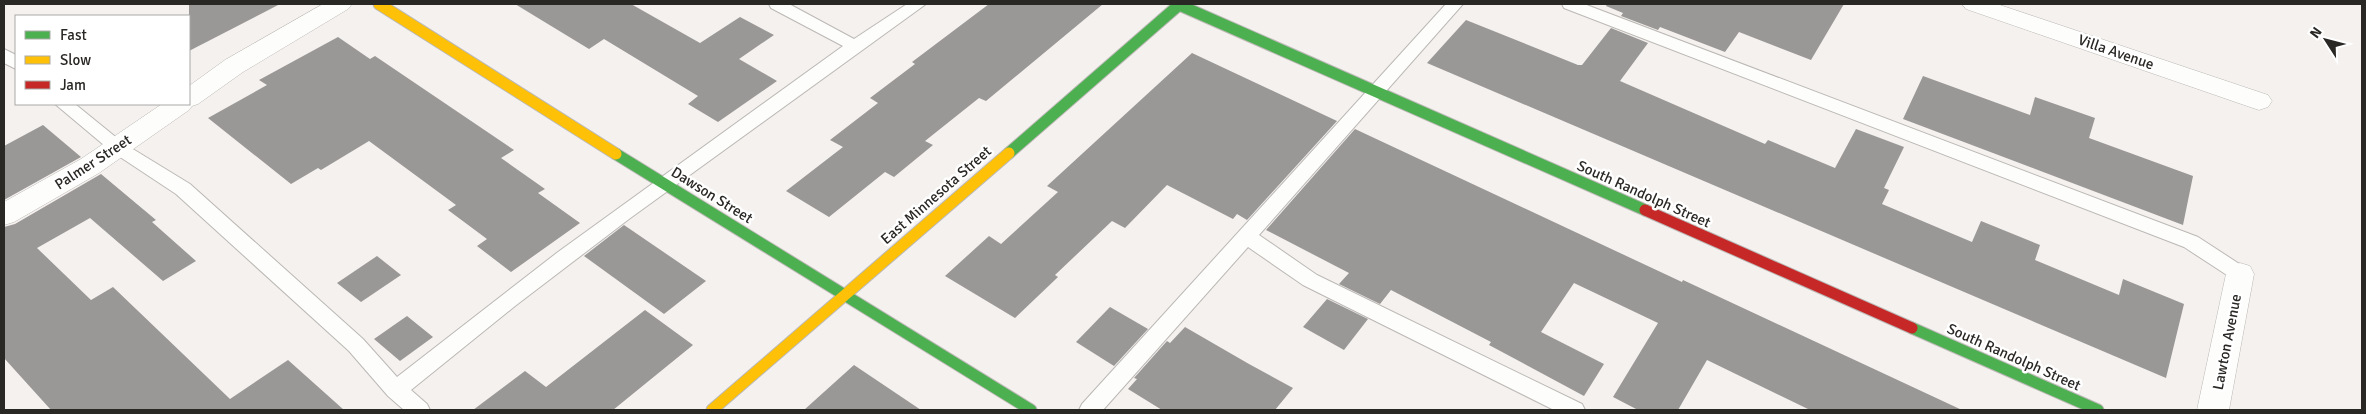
<svg xmlns="http://www.w3.org/2000/svg" width="2366" height="414" font-family="Signika,sans-serif">
<style>
.building{fill:#9a9797}
.lines{fill:none;stroke-linecap:round;stroke-linejoin:round}
.lane-casing{stroke:#bbb8b5;stroke-width:2}
.street-casing{stroke:#bbb8b5;stroke-width:1}
.fast-casing{stroke:#bbb8b5;stroke-width:13}
.slow-casing{stroke:#bbb8b5;stroke-width:13}
.jam-casing{stroke:#bbb8b5;stroke-width:13}
.lane{fill:#fdfdfc;fill-rule:evenodd}
.street{fill:#fdfdfc;fill-rule:evenodd}
.fast{stroke:#4caf50;stroke-width:11}
.slow{stroke:#ffc107;stroke-width:11}
.jam{stroke:#c62828;stroke-width:11}
.labels{text-anchor:middle;dominant-baseline:central;stroke-width:5;stroke-linejoin:round;paint-order:stroke}
.street-label{font-size:15px;fill:#2a2825;stroke:#fff}
</style>
<rect width="100%" height="100%" fill="#f4f1ee"/>
<g class="building">
<path d="M189 4H280L189 51Z"/>
<path d="M515 4H631L700 43 740 17 774 35 739 59 777 81 718 122 688 104 698 96 604 39 589 49Z"/>
<path d="M989 4H1103L986 101 979 98 925 141 933 145 894 177 885 172 829 217 786 191 843 147 830 140 878 103 870 98 915 64 912 62Z"/>
<path d="M1607 4H1844L1811 60 1739 32 1725 52 1660 27 1658 30 1621 16 1623 13 1606 6Z"/>
<path d="M1466 20 1578 65H1582L1611 28 1648 43 1620 81 1765 144 1768 140 1835 168 1856 129 1904 147 1884 188 1889 190 1882 204 1972 242 1981 221 2040 245 2035 260 2119 295 2123 279 2184 304 2166 378 1427 63Z"/>
<path d="M338 37 370 59 375 56 514 150 501 158 545 189 538 193 580 223 511 272 477 246 487 239 448 210 456 205 369 141 321 170 318 168 291 184 208 118 267 85 259 80Z"/>
<path d="M1192 53 1337 121 1247 220 1237 214 1233 219 1167 185 1125 228 1112 221 1055 275 1058 277 1015 318 945 276 989 236 1001 244 1058 192 1047 186Z"/>
<path d="M1923 76 2030 115 2035 97 2095 118 2089 138 2193 176 2183 225 1903 119Z"/>
<path d="M43 125 81 157 4 200V146Z"/>
<path d="M1355 129 1682 282 1683 280 1962 410H1810L1707 360 1678 410H1638L1613 397 1658 323 1574 283 1541 332 1604 364 1584 396 1489 345 1491 342 1391 290 1380 304 1339 284 1349 273 1266 230Z"/>
<path d="M101 174 156 220 152 222 196 261 163 281 90 218 37 248 91 300 113 287 230 399 288 360 344 410H51L4 358V227L15 224Z"/>
<path d="M624 225 706 281 664 314 584 256Z"/>
<path d="M377 256 401 275 361 302 337 283Z"/>
<path d="M1327 299 1368 319 1344 350 1303 327Z"/>
<path d="M1110 307 1148 329 1114 366 1076 342Z"/>
<path d="M645 310 693 345 613 410H473L525 371 546 387Z"/>
<path d="M407 316 433 337 400 361 374 339Z"/>
<path d="M1185 327 1249 364 1293 388 1275 410H1162L1128 389 1137 379 1134 378 1167 341 1170 343Z"/>
<path d="M854 365 921 410H804Z"/>
</g>
<g class="lines">
<g class="lane-casing">
<g id="lane">
<path d="M769 4H789L854 39 907 4H926L629 219 515 306 411 390 427 404 430 410H404L388 396 349 351 176 194 111 151 55 104H75L123 143 190 184 363 339 397 377 558 252 843 46 771 8Z"/>
<path d="M1446 4H1463L1259 235 1317 275 1582 404 1585 410H1554L1303 285 1248 247 1103 410H1079L1082 404Z"/>
<path d="M1562 4H1584L2198 237 2247 269 2250 274 2247 279 2240 282 2233 279 2184 247 1564 8Z"/>
<path d="M4 49 16 55V69L4 63Z"/>
</g>
</g>
<g class="street-casing">
<g id="street">
<path d="M323 4H352L348 9 243 72 198 104 192 106 189 110 99 173 14 222 4 225V202L81 159 162 104H189V86L225 60Z"/>
<path d="M1962 4H1997L2268 95 2272 101 2268 107 2259 110 2250 107 1966 9Z"/>
<path d="M2240 263 2250 266 2254 274 2229 410H2197L2226 274 2230 266Z"/>
</g>
</g>
<g class="fast-casing">
<g id="fast">
<path d="M1177 4 1645 210"/>
<path d="M1009 153 1180 4"/>
<path d="M616 154 1031 410"/>
<path d="M1912 328 2098 410"/>
</g>
</g>
<g class="slow-casing">
<g id="slow">
<path d="M379 4 616 154"/>
<path d="M712 410 1009 153"/>
</g>
</g>
<g class="jam-casing">
<path id="jam" d="M1645 210 1912 328"/>
</g>
<use href="#lane" class="lane"/>
<use href="#street" class="street"/>
<use href="#fast" class="fast"/>
<use href="#slow" class="slow"/>
<use href="#jam" class="jam"/>
</g>
<g class="labels">
<g class="street-label">
<text transform="translate(2116 52) rotate(19)">Villa Avenue</text>
<text transform="translate(93 162) rotate(-33)">Palmer Street</text>
<text transform="translate(1644 194) rotate(24)">South Randolph Street</text>
<text transform="translate(712 195) rotate(32)">Dawson Street</text>
<text transform="translate(936 195) rotate(-41)">East Minnesota Street</text>
<text transform="translate(2227 342) rotate(-79)">Lawton Avenue</text>
<text transform="translate(2014 357) rotate(24)">South Randolph Street</text>
</g>
</g>
<rect width="2366" height="414" fill="none" stroke="#2a2825" stroke-width="10"/>
<rect x="15" y="15" width="175" height="90" fill="#ffffff" stroke="#aaa9a8"/>
<rect x="25" y="31" width="25" height="8" fill="#4caf50" stroke="#aaa9a8"/>
<text x="60" y="40" font-size="15" fill="#2a2825">Fast</text>
<rect x="25" y="56" width="25" height="8" fill="#ffc107" stroke="#aaa9a8"/>
<text x="60" y="65" font-size="15" fill="#2a2825">Slow</text>
<rect x="25" y="81" width="25" height="8" fill="#c62828" stroke="#aaa9a8"/>
<text x="60" y="90" font-size="15" fill="#2a2825">Jam</text>
<g transform="translate(2326 40) rotate(306)" stroke="#ffffff" stroke-width="4" paint-order="stroke">
<path d="M0-4L9 19L0 12L-9 19Z" fill="#2a2825"/>
<text y="-8" font-size="14" font-weight="bold" text-anchor="middle" fill="#2a2825">N</text>
</g>
</svg>
